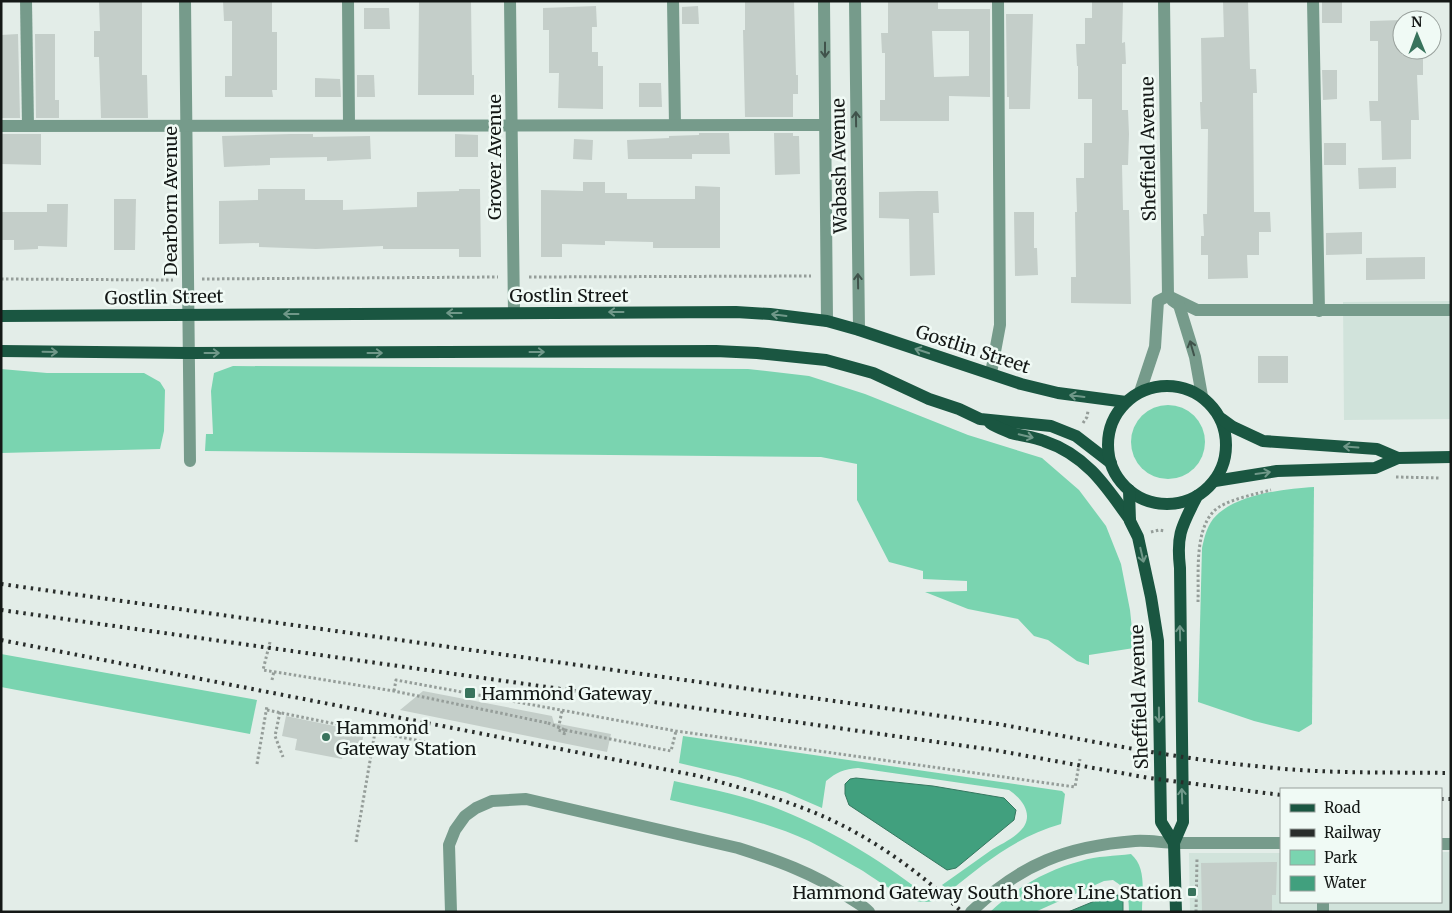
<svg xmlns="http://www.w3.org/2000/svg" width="1452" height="913" font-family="Merriweather,serif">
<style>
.built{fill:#d1e3db}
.green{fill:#7ad4b0}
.water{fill:#41a07e;stroke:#34775f}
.building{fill:#c4cec9;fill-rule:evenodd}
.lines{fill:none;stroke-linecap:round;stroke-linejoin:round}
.path{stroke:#959d99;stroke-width:3;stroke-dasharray:2.5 2.5;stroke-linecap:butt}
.minor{stroke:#769b8b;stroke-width:12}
.major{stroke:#1a5641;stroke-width:12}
.rail{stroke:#292d2b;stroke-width:4;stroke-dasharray:2.5 5;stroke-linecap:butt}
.path-bridge{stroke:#959d99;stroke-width:3;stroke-dasharray:2.5 2.5;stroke-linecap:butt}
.oneway{stroke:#40534b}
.oneway2{stroke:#709889}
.poi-dot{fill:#38735c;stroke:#f0faf5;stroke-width:2}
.labels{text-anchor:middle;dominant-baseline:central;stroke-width:5;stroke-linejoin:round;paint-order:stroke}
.street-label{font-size:18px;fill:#141816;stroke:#f0faf5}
.poi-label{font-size:18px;fill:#141816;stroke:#f0faf5;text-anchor:start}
</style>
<rect width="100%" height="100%" fill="#e3ede8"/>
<g class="built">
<path d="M1451 301V419L1344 420 1343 302Z"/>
<path d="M1441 852H1449L1451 912H1190L1189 853H1281V902H1441Z"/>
</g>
<g class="green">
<path d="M233 366 748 369 809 376 865 394 968 435 1042 458 1079 490 1106 526 1121 564 1130 610 1134 648 1089 655V665L1077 661 1048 640 1034 636 1018 619 968 609 925 592 967 591V581L923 579V571L889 562 857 500V464L821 457 205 451 206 434H213L211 391 214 373Z"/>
<path d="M1 369 47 373H144L160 382 165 390 164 431 160 449 1 453Z"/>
<circle cx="1168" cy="442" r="37"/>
<path d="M1314 487 1312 724 1299 732 1254 721 1198 702 1202 548C1204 538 1207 527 1213 519 1234 494 1284 489 1314 487Z"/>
<path d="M1 654 257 700 250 734 1 687Z"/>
<path d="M683 736 1062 791 1065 794 1061 824C1018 836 984 863 950 891L942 885C958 874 974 862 990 851 999 845 1009 841 1017 834 1036 819 1025 801 1009 790L858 768C844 769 837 772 826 781L822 808 785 792 738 777 679 763Z"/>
<path d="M674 781C710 789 747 796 781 810 836 832 887 864 933 901 909 908 877 878 856 867 840 858 825 849 809 841 765 821 717 811 670 800Z"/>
<path d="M1131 854C1147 868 1142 892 1142 912H1129C1129 895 1127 889 1113 880L1104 881 1035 912H990C1015 888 1047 870 1081 861 1097 856 1115 856 1131 854Z"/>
</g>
<g class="water">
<path d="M856 778 933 786 1004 798 1016 810 1014 820 956 868 947 870 849 805 845 794V784L850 779Z"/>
<path d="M1118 895 1123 899V912H1068L1102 898Z"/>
</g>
<g class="building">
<path d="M99 1H142V75H147L148 118H101L99 57H94V31H100Z"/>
<path d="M223 1H272V32H277V90H272L273 97H225V76H232V21H224Z"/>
<path d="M419 1H471L472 75H474V95H418Z"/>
<path d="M745 1H794L796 75H798V94H793V117H745L743 30H745Z"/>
<path d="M888 1H938V9H990V97L949 96V121H880V100H885V53H882L881 33H888ZM932 31H969V76L934 77Z"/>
<path d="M1092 1H1123L1122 43 1125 42 1126 64H1122V110H1128L1129 134 1128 165H1122L1123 210H1129L1131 304 1071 303V277H1076L1075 212H1077L1076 178H1084V143H1092V99H1078V66H1077L1076 44H1085V18H1092Z"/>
<path d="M1223 1H1248L1250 69H1256L1257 93H1253L1254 212H1270L1271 232H1259V255H1247L1248 278 1208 279V255H1201V236H1204L1203 214H1207L1208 129H1201L1200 102H1202L1201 38 1224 37Z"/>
<rect x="1322" y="2" width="20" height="21"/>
<path d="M596 6 597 27H592V52H598V66H603V109L558 108 559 73H549V30H543V8Z"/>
<path d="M698 6 699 24H682V7Z"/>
<path d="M364 8H389L390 29H364Z"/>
<path d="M1006 14H1033L1030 109H1009V97H1007Z"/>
<path d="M1402 20V55H1423V75H1417L1419 120H1411V159L1382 160 1381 121H1370L1369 101H1378V41H1370V21Z"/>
<path d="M18 34 20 118H1V35Z"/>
<path d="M35 34H55V100H59V118H36Z"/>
<path d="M1322 70H1337V99L1323 100Z"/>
<path d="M357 75H374L375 97H357Z"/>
<path d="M315 78 340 79 341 97H315Z"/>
<path d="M639 83H661L662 107H639Z"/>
<path d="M699 133H729L730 154H692V159H628L627 140 669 138V136L699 135Z"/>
<path d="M774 133H793V136H799L800 174 775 175Z"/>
<path d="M1 134H41V165L1 164Z"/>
<path d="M291 134H313V137L370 136 371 159 327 161V157L270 158V165L224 167 222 136Z"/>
<path d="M455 134 478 135V157H455Z"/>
<path d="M574 139 593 140 592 160 573 159Z"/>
<rect x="1324" y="143" width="22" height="22"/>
<path d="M1396 167V188L1359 189 1358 168Z"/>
<path d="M583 182H605V193H627V199H695V186L720 187V248H653V242L605 241V245L562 244V257H541V190L583 191Z"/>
<path d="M258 189H305V200H343V210L417 207V192L459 191V189H480L481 257H459V249H383V246L316 249 259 247V243L219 244V201L258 200Z"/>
<path d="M918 191H938L939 213H933L935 275 910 276 909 219 879 218V192Z"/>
<path d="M114 199H136L135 250H114Z"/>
<path d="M47 204H68L67 247 38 246V249L14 250V240H1V212H47Z"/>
<path d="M1014 212H1034V248H1037L1038 275 1015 276Z"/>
<path d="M1362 232V254L1326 255V233Z"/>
<path d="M1425 257V279L1366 280V258Z"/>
<rect x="1258" y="356" width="30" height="27"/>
<path d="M423 691 552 716 554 723 611 734 607 752 400 710Z"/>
<path d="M286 716 364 732 361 748 345 744 342 759 295 750 297 739 282 736Z"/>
<path d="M1277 862 1276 895H1272V912H1202L1201 863Z"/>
</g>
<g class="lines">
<g class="path">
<path d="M529 277 811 276"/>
<path d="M1 279 173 280"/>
<path d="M202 279 498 277"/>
<path d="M1083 423 1087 417 1088 411"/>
<path d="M1396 477 1441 478"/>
<path d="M1151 532 1159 530 1165 531"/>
<path d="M1198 602C1199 575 1194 533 1213 512 1224 500 1256 494 1271 490"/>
<path d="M270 642 263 670 394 691 548 723"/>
<path d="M272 680 274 671"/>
<path d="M394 691 396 680 676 731 1075 787 1080 759"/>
<path d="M267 710 425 742"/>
<path d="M562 711 558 730 565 732"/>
<path d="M280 712 275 736 283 757"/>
<path d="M564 735 565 730 671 751 676 731"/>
<path d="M257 764 267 706"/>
<path d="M356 842 375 732"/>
<path d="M1196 912 1197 858"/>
</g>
<g class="minor">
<path d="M26 1 28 126"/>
<path d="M185 1 190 461"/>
<path d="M348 1 349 125"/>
<path d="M510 1 514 313"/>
<path d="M673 1 675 125"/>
<path d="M824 1 827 321"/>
<path d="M855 1 859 330"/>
<path d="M1164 1 1168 296"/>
<path d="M1313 1 1319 311"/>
<path d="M1 126 825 125"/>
<path d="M1168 296 1197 310H1451"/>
<path d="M1172 300 1179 305 1195 357 1202 396"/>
<path d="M991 373 1000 325 998 1"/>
<path d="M1140 392 1155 347 1158 301 1168 296"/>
<path d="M1441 844H1451"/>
<path d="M1323 902V912"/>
<path d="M451 912 449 845 455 830 465 816 476 808 492 801 526 799 738 848C776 860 813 873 847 896 854 901 863 905 869 912"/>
<path d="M971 912C1020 864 1068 846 1135 841 1149 840 1163 843 1177 843 1212 843 1246 843 1281 843"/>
</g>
<g class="major">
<path d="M1 316 736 312 770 314 827 321 859 330 1021 384 1058 393 1126 402"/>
<path d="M1 351 188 353 716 351 757 353 826 360 873 373 929 399 959 409 980 419 1051 426 1076 436 1111 463"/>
<circle cx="1167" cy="445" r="59"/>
<path d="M1222 419 1233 427 1263 441 1377 449 1398 458"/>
<path d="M990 423C996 427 1004 430 1011 433 1022 436 1034 437 1044 441 1086 455 1106 486 1130 520"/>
<path d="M1215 481 1277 471 1375 468 1398 458 1451 457"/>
<path d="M1129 490 1130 521 1138 537 1151 597 1158 641 1161 822 1174 843"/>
<path d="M1176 912 1174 843 1183 822 1180 568C1176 534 1182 526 1197 496"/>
</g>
<g class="rail">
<path d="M1 584 998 724C1087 740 1175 759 1265 767 1327 774 1389 772 1451 773"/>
<path d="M1 610 994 750 1149 778 1281 795"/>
<path d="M1 640 699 776C740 788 781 798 820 815 872 837 921 873 962 912"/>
<path d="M1441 799H1451"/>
</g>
<path class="path-bridge" d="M548 723 565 730"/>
</g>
<defs><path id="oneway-shaft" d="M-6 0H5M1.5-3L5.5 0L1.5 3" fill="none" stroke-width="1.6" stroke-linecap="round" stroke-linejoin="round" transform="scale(1.25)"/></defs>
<g class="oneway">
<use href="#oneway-shaft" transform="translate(825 50) rotate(90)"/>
<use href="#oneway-shaft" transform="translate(856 119) rotate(-91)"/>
<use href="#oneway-shaft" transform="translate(858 281) rotate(-91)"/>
<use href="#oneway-shaft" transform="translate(1192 348) rotate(-106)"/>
</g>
<g class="oneway2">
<use href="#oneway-shaft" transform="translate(616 312) rotate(180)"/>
<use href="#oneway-shaft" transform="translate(454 313) rotate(180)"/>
<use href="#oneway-shaft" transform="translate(291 314) rotate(180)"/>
<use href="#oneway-shaft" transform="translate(779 315) rotate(-173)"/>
<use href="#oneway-shaft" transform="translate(922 351) rotate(-162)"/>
<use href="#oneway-shaft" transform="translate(50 352) rotate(1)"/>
<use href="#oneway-shaft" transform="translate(537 352)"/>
<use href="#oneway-shaft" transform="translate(212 353)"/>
<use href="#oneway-shaft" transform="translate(375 353)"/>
<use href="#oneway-shaft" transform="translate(1077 396) rotate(-173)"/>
<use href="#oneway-shaft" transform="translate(1026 436) rotate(13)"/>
<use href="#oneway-shaft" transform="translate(1351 447) rotate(-176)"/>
<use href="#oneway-shaft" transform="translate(1263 473) rotate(-8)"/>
<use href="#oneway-shaft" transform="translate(1142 555) rotate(77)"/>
<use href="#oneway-shaft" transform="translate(1180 633) rotate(-91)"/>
<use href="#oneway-shaft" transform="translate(1159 715) rotate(89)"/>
<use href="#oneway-shaft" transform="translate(1182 796) rotate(-92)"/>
</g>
<g class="poi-dot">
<rect x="464" y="687" width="12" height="12" rx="2.5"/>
<circle cx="326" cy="737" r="5"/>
<rect x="1187" y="887" width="10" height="10" rx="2.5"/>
</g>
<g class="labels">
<g class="street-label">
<text transform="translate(1148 149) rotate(-91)">Sheffield Avenue</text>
<text transform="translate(494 157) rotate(-90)">Grover Avenue</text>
<text transform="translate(839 166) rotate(-91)">Wabash Avenue</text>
<text transform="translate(170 201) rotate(-90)">Dearborn Avenue</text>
<text x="569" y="295">Gostlin Street</text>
<text transform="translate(164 297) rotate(-1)">Gostlin Street</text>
<text transform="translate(973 349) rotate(18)">Gostlin Street</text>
<text transform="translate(1139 697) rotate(-92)">Sheffield Avenue</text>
</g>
<g class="poi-label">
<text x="481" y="693">Hammond Gateway</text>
<text x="336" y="727">Hammond<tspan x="336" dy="21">Gateway Station</tspan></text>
<text x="1182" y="892" text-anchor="end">Hammond Gateway South Shore Line Station</text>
</g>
</g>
<rect width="1452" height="913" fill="none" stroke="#141816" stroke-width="5"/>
<rect x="1280" y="788" width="162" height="115" fill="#f0faf5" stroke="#98a09c"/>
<rect x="1290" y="804" width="25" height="8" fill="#1a5641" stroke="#98a09c"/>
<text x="1324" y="813" font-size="15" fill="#141816">Road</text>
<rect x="1290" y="829" width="25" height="8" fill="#292d2b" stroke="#98a09c"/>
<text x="1324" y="838" font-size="15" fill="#141816">Railway</text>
<rect x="1290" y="850" width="25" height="15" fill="#7ad4b0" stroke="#98a09c"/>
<text x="1324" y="863" font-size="15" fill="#141816">Park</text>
<rect x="1290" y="876" width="25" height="15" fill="#41a07e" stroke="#98a09c"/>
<text x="1324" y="888" font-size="15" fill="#141816">Water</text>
<g transform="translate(1417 35) rotate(359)"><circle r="24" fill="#f0faf5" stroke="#98a09c"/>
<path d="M0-4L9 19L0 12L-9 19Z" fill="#38735c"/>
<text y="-8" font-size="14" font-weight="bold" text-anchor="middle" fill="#141816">N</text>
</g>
</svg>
